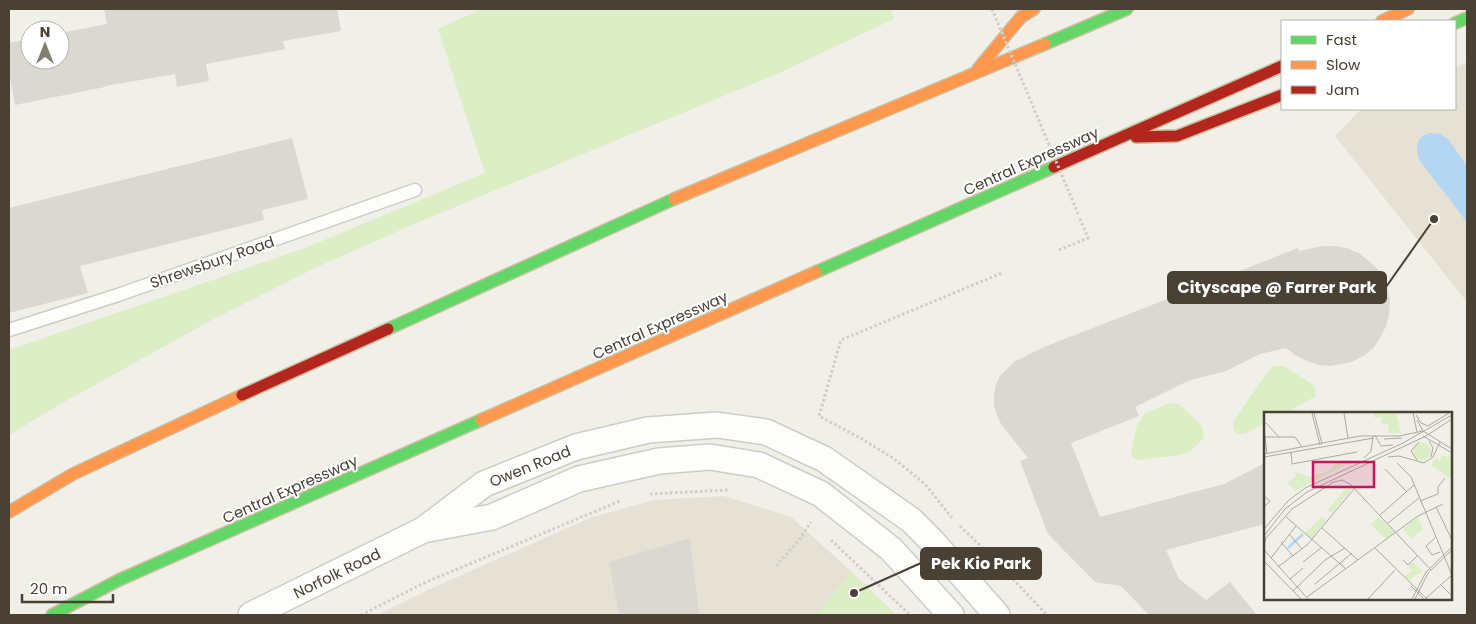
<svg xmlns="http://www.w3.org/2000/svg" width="1476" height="624" font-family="Poppins,sans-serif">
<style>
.residential{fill:#e5e1d5}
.green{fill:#dbeec5}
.water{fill:#b4d6f3}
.building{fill:#dad8d1}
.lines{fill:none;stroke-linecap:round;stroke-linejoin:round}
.lane-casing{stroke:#ceccc6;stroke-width:15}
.street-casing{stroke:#ceccc6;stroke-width:28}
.fast-casing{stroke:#cbbfa0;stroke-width:14}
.slow-casing{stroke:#cbbfa0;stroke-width:14}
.jam-casing{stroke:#cbbfa0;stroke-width:14}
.path{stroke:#d1cec9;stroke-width:3;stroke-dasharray:2.5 2.5;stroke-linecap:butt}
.lane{stroke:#fdfdfc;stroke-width:12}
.street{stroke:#fdfdfc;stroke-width:25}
.fast{stroke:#63d668;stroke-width:11}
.slow{stroke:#ff974d;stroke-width:11}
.jam{stroke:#b3261e;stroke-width:11}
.path-bridge{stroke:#d1cec9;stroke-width:3;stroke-dasharray:2.5 2.5;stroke-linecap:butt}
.labels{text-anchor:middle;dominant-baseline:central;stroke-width:4;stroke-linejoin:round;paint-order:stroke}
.street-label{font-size:15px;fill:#484134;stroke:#fff}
.inset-river{fill:none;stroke:#b4d6f3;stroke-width:2.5}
.inset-road{fill:none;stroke:#ada9a0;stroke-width:1}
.view{fill:#c2185b;fill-opacity:0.15;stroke:#c2185b;stroke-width:2.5}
.inset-edge{fill:none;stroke:#484134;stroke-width:2.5}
.leader{fill:none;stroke:#484134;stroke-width:2}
.callout-dot{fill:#484134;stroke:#fff;stroke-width:2}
.callout{fill:#484134;stroke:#484134;stroke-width:2}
.callout-label{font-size:16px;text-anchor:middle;font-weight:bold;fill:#fff}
</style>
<rect width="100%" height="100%" fill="#f0efe8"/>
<g class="residential">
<path d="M1467 62V302L1335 136 1361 109H1455V68Z"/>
<path d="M724 496 791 517 852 572 816 615H377L428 590 592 517 654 500Z"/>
</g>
<g class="green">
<path d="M481 9H891L894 19 777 74 421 221 317 267 206 323 57 406 9 435V350L305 248 485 173 438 29Z"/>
<path d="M1272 366H1284L1315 386 1316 396 1285 413H1265V423L1246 433 1238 434 1233 429 1234 420Z"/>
<path d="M1169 403 1179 404 1202 426 1204 437 1192 450 1180 455 1137 460 1133 458 1131 453 1137 425 1145 413Z"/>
<path d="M852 572 896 615H816Z"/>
</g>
<path class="water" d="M1430 133 1440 134 1448 139 1467 166V222L1420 161C1415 150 1415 136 1430 133Z"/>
<g class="building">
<path d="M104 9H337L341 31 283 41 285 49 206 64 209 81 177 87 175 74 105 86V87L15 105 9 71V43L30 39V60H60V33L107 24Z"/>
<path d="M292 138 308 199 262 210 264 220 80 266 88 293 9 313V208Z"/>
<path d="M1323 246H1335L1347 248 1359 253 1377 268 1388 290 1390 302 1389 314 1386 326 1381 336 1374 347 1365 355 1354 361 1342 364 1330 366 1318 365 1307 361 1295 355 1286 348 1260 354 1226 371 1190 380 1135 407 1139 416 1071 443 1100 517 1224 484 1265 463V524L1166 550 1179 579 1206 600 1230 582 1257 615H1149L1121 586 1095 582 1048 534 1020 461 1028 458 1001 424 997 415 994 405V395L996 385 1000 376 1014 362 1044 347 1298 248 1299 251Z"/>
<path d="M690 538 699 615H619L609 562Z"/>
</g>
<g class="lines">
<g class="lane-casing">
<path id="lane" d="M9 330 118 295 415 190"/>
</g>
<g class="street-casing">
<g id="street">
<path d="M428 529 492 517 579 479 659 461 710 457 759 465 821 494 891 549 951 615"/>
<path d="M251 615 423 530 484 484 576 447 648 430 717 425 766 432 824 459 911 520 932 541 997 615"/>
</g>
</g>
<g class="fast-casing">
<g id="fast">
<path d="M1455 23 1467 18"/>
<path d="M1045 44 1127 9"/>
<path d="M816 272 1054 167"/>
<path d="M388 329 674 199"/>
<path d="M52 615 119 580 481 420"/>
</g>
</g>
<g class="slow-casing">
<g id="slow">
<path d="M1382 21 1408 9"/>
<path d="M978 69 1021 17 1034 9"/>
<path d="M674 199 1045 44"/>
<path d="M481 420 816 272"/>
<path d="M9 512 73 474 242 395"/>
</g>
</g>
<g class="jam-casing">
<g id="jam">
<path d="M1136 137 1177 136 1282 95"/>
<path d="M1054 167 1282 66"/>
<path d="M242 395 388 329"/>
</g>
</g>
<g class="path">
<path d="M1059 250 1088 238 1079 216"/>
<path d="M650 494 729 490"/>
<path d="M952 518 925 484 893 458 860 438 819 416 841 340 1002 273"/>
<path d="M960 526 994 559 1047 615"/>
<path d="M831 540 910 615"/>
<path d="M776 566 799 540 811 522"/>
<path d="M361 615 424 583 620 501"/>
</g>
<use href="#lane" class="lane"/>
<use href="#street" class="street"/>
<use href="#fast" class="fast"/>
<use href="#slow" class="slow"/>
<use href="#jam" class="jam"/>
<path class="path-bridge" d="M992 9 1079 216"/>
</g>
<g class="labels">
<g class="street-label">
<text transform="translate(1031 161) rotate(-24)">Central Expressway</text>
<text transform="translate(212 262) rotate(-19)">Shrewsbury Road</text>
<text transform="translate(660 325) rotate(-24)">Central Expressway</text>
<text transform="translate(530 466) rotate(-22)">Owen Road</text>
<text transform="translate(290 489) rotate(-24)">Central Expressway</text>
<text transform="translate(337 573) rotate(-26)">Norfolk Road</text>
</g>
</g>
<g transform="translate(1264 412)">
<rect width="188" height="188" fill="#f0efe8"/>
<path d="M110 1H132L137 21H125L124 12 118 13 117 5 111 6ZM149 39a9 9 0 1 1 18 0a9 9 0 1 1-18 0ZM178 44 187 45V72V67L167 53 172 46 175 48 173 54ZM86 48V50L31 79 23 70 32 65 31 60 48 65 69 57 70 50ZM84 73 88 77 68 101 64 98ZM58 105 62 108 48 126 41 121ZM114 105 131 120 122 127 107 113ZM154 105 159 117 147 126 139 117ZM149 150 158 159 145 168 140 164 148 159 144 154Z" fill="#dbeec5"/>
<path class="inset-river" d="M24 136 39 122"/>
<path class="inset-road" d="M48 1 56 33M50 1 58 32M80 1 84 26M149 1 153 20M152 3 157 11 164 14 185 1M153 8 159 19 188 37M2 11 15 25M0 18 3 41M111 23 117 34 129 33M159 24 188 41M0 25H31L38 35M120 27 138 26M165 29 169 36 167 45M27 40 28 52 93 40M0 42 96 24H135L159 19M0 45 110 26M124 45 135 44 160 51 169 45 176 30M100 46 107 39 109 24M153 48 147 39 155 30M133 51 147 65 188 163M121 57 142 79M67 71 78 68 86 72 167 158M0 84 6 89 0 95M156 89 174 82V75L181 66M172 95 188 128M116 103 150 73M21 104 82 157M124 111 155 86M58 116 94 148M0 117 24 89 41 76 139 31 188 3M25 122 38 137M0 124 21 97 43 80 162 24 188 7M171 126 162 134 168 143 176 140M17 130 29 144M0 134 2 126 28 97 68 71M111 136 163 187M0 138 44 187M7 146 32 114M139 148 144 153 153 144M0 149 37 187M39 150 57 136M14 155 43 133 90 77M26 167 39 156M51 172 88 141M177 173 188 184M147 174 160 187M29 179 61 148 81 136M43 185 154 104 179 92M162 186 187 164M104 187 131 158M148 187 162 160 188 135M151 187 164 161 188 138"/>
<path class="view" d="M49 50H110V75H49Z"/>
<rect width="188" height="188" class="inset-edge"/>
</g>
<path class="leader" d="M1434 219L1386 287M854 593L921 563"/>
<g class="callout-dot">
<circle cx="1434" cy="219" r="5"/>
<circle cx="854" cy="593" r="5"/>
</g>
<g class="callout">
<rect x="1168" y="272" width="218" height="31" rx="5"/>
<rect x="921" y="548" width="120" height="31" rx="5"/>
</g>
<g class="callout-label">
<text x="1277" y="293">Cityscape @ Farrer Park</text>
<text x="981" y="569">Pek Kio Park</text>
</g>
<rect width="1476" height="624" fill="none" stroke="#484134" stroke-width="20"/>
<rect x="1281" y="20" width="175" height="90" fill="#ffffff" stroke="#b6b3ae"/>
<rect x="1291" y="36" width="25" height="8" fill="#63d668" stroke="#b6b3ae"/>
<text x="1326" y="45" font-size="15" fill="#484134">Fast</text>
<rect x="1291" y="61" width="25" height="8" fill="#ff974d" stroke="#b6b3ae"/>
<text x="1326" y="70" font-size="15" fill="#484134">Slow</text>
<rect x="1291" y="86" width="25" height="8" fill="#b3261e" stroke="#b6b3ae"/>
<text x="1326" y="95" font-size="15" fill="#484134">Jam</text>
<g transform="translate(45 45)"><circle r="24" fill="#ffffff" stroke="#b6b3ae"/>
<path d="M0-4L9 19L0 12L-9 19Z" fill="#837e73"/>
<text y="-8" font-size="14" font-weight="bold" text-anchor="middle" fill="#484134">N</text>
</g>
<path d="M22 594v8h91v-8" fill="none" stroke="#484134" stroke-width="2.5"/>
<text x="30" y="594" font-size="15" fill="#484134" stroke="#ffffff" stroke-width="4" paint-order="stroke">20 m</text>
</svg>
